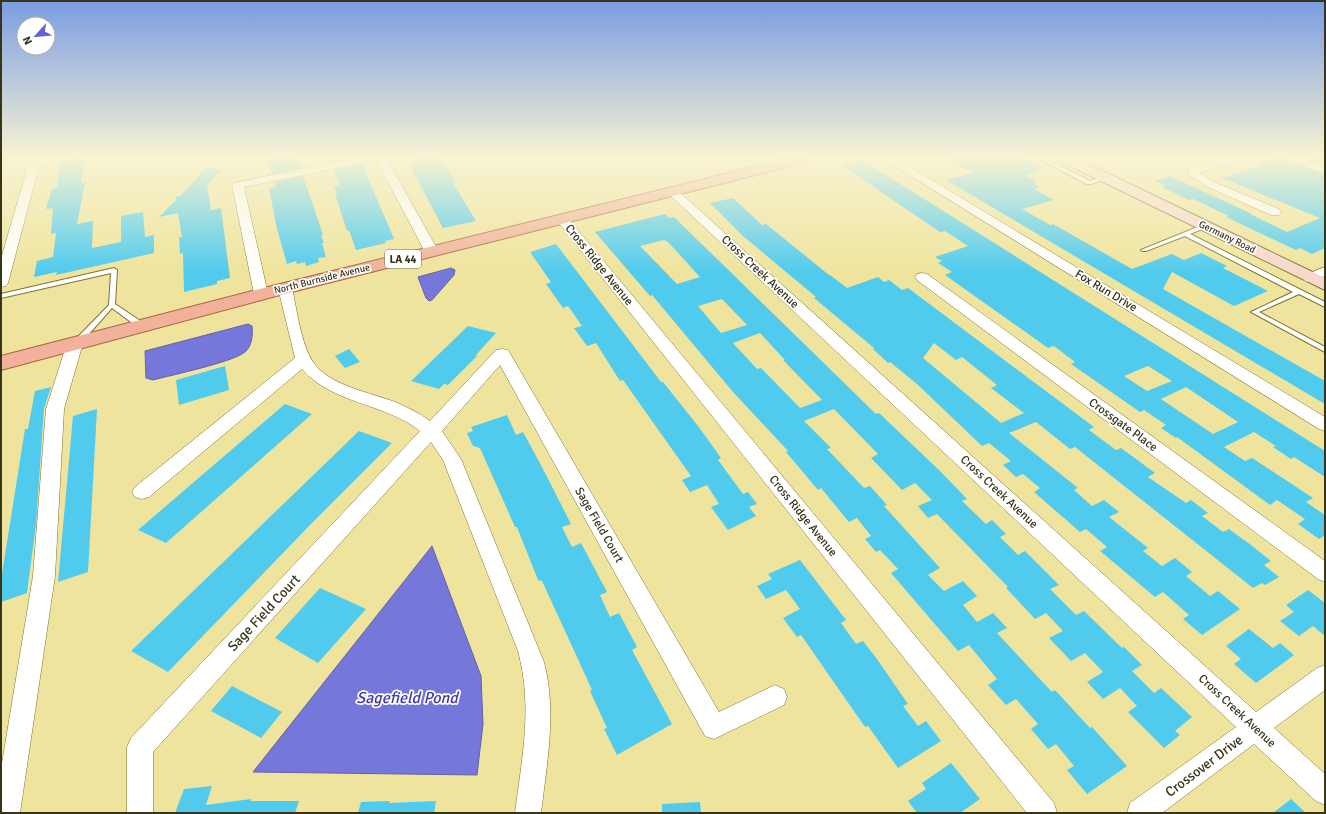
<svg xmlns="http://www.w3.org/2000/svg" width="1326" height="814" font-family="Signika,sans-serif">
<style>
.water{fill:#7577da;stroke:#6363a0}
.building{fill:#50cbee;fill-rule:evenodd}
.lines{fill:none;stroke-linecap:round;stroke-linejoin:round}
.service-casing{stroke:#7f732e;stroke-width:2}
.minor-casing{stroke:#7f732e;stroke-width:1}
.secondary-casing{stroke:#7f732e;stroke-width:2}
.primary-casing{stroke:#aa6341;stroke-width:2}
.service{fill:#fff;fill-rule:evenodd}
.minor{fill:#fff;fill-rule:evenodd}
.secondary{fill:#f8d8cd;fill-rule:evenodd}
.primary{fill:#f1b19a;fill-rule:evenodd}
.labels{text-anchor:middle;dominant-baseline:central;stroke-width:3.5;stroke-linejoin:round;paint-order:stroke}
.far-street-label{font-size:10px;fill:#383417;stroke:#fff}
.shield{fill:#fff;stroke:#74715d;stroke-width:1}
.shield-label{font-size:11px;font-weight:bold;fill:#383417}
.street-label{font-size:12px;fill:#383417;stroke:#fff}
.near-street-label{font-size:14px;fill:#383417;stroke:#fff}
.near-water-label{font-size:16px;font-style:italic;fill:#4338ad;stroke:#fff}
</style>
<rect width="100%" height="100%" fill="#efe49d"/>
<g class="water">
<path d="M451 268 455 270 454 275 432 300 429 301 426 298 418 277Z"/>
<path d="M248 324 252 326C253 335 252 346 245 352 233 362 172 375 153 380L146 378 145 351Z"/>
<path d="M432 546 481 676 483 724 477 775 253 772Z"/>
</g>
<g class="building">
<path d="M78 158H84L81 183H85L77 224 93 221 92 248 121 242V216L143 212 145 237 154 235V253L56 275 57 272 34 277 37 261 53 257 56 233 51 234 53 208 46 209 52 189 57 188 61 161Z"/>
<path d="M267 158H298L301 168 272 174Z"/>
<path d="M414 158H441L456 182 453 183 476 221 443 228 411 167 415 166 413 162 416 161Z"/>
<path d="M946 158H1025L1045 168 1025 176 1037 182 1033 183 1040 187 1034 189 1054 200 1022 209 1050 225 1053 224 1132 269 1172 254 1184 260 1201 253 1227 266 1223 268 1268 291 1234 306 1172 272 1163 289 1325 381V404L946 180 973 173Z"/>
<path d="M1271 158H1287L1288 161 1325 175V248L1312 254 1300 248 1296 250 1226 217 1229 216 1193 199 1189 200 1162 187 1166 186 1155 181 1170 176 1252 214H1250L1287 232 1320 218 1222 178 1261 166 1255 163Z"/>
<path d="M1306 158H1325V165Z"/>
<path d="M860 161 883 173 1325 451V477L1294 457 1291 459 1273 447 1276 446 1254 432 1224 447 1245 461 1252 458 1313 498 1306 502 1325 515V535L1319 539 1298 524 1305 519 1277 500 1270 505 1177 437 1176 438 1161 428 1166 425 1144 410 1140 412 1071 364 1075 362 1054 346 1048 348 945 275 952 272 938 263 942 261 935 257 968 246 945 231 940 232 843 166ZM1148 366 1172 381 1147 391 1124 376ZM1186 387 1238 422 1213 434 1161 399Z"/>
<path d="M362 164 394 239 385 241 386 243 356 250 349 230 347 231 335 194H337L334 186 339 185 334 170Z"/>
<path d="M206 168 221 170 207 185 211 210 221 208 230 278 217 281V284L184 292 183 253 180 254 179 237H182L178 213 159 217 176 200V196H180Z"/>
<path d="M303 176 323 235H321L324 243H322L326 257 318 258 319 262 306 266 305 262 297 264 296 261 287 264 276 225 269 188 276 187 274 182Z"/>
<path d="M733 198 762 225 766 224 829 275H830L847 288 878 277 884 282 889 280 902 290 908 288 1094 427 1089 430 1116 450 1121 448 1155 473 1148 477 1186 503 1191 500 1208 513 1202 516 1223 532 1229 529 1251 545 1271 561 1264 565 1279 577 1265 585 1262 583 1253 588 1075 447 1070 449 1036 422 1009 433 1078 488 1074 490 1092 506 1104 500 1119 512 1109 517 1148 548 1143 551 1162 566 1175 558 1192 572 1186 576 1210 596 1218 591 1240 609 1202 635 1183 619 1189 615 1163 592 1155 597 1100 551 1107 547 1086 529 1080 532 1034 492 1040 488 1023 474 1016 477 1003 465 1011 461 989 443 982 446 917 384 890 362 888 363 873 349 874 348 814 298 816 297 743 236 710 203ZM934 343 956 360 962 357 997 385 991 388 1024 413 1001 423 923 358Z"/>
<path d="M665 214 669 218 674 217 876 414 879 413 941 472 967 499 962 501 986 524 992 520 1006 534 1000 537 1018 555 1025 551 1059 585 1050 589 1076 615 1084 611 1122 648 1124 647 1142 665 1132 671 1154 693 1161 688 1192 717 1175 731 1180 735 1164 748 1128 712 1137 706 1120 688 1103 699 1087 682 1103 672 1085 653 1071 661 1049 638 1063 631 1046 613 1035 619 1006 588 1008 587 937 514 928 518 918 506 932 500 915 483 902 490 871 458 878 454 834 409 804 421 831 448 827 449 864 488 870 486 887 505 884 506 940 568 928 575 944 591 963 581 977 596 963 605 977 622 993 613 1007 628 997 633 1052 692 1055 690 1090 728 1092 727 1127 766 1087 794 1067 770 1074 766 1056 744 1048 749 1031 729 1038 724 1016 699 1006 705 988 685 997 679 969 645 958 651 891 573 898 569 880 550 876 552 865 539 871 536 857 518 849 522 821 488 818 490 786 452 788 451 733 392 652 295 650 296 595 232ZM664 240 668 242 700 277 677 284 640 246ZM722 299 747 325 721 333 698 306ZM760 333 785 360H783L822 400 800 408 761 368 757 369 733 343Z"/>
<path d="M556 244 661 382H663L698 426 721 458 718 460 743 494 748 492 757 504 749 507 756 516 728 530 711 507 719 504 707 485 690 492 682 480 691 476 623 380 620 381 596 343 587 346 574 328 582 326 568 306 563 308 546 284 551 282 530 252Z"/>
<path d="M468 326 496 333 475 356 478 355 448 385 444 384 439 389 411 381Z"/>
<path d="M349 349 360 362 345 368 335 356Z"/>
<path d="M225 366 229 390 179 405 176 380Z"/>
<path d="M51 387 44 409 36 524 27 593 1 602V580L25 429H28L35 391Z"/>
<path d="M285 404 312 414 166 543 138 530Z"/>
<path d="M97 409 88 572 58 582 73 416Z"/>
<path d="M507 415 516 435 523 432 542 467 571 524 562 527 572 547 581 543 607 592 600 595 610 617 619 613 637 647 632 650 672 724 617 755 604 729 607 728 590 691 592 690 577 657 542 581 538 580 517 527H515L480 448 473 446 467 433 473 431 471 427Z"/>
<path d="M359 431 392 443 311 524 168 672 131 651Z"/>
<path d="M800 560 846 620 841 623 856 644 863 641 877 659 908 704 903 706 918 726 926 721 941 741 898 768 868 726 865 727 801 635 797 637 783 618 800 609 786 590 766 599 757 586 772 579 768 574Z"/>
<path d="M320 588 366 609 318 663 275 638Z"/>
<path d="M1308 590 1325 603V636L1313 626 1299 636 1280 621 1294 612 1286 605Z"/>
<path d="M1249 629 1273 648 1280 643 1294 655 1256 683 1234 664 1241 659 1226 646Z"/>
<path d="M232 686 282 712 261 738 211 711Z"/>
<path d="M951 763 980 799 960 813H917L908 801 926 789 922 783Z"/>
<path d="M212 786 206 805 251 799V801H299L295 813H175L184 789Z"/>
<path d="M1291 799 1306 813H1273Z"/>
<path d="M390 801 389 803 436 801 434 813H358L361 802Z"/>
<path d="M700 802 701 813H662V804Z"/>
</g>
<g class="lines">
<g class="service-casing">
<g id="service">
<path d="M1037 158H1044L1090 181 1106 176 1109 178 1091 184H1087Z"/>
<path d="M1205 224 1208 226 1207 227 1190 234 1325 302V307L1299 294 1259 312 1325 347V352L1251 312 1293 292 1185 236 1146 251H1142L1141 250Z"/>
<path d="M114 268 117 270 115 304 145 324 146 326 145 328H139L112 308 80 344H77L73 342 109 305 111 273 1 298V294Z"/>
</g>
</g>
<g class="minor-casing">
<g id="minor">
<path d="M44 158H60C55 164 45 164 38 170L8 283 6 286 1 287V259L27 169 36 161Z"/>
<path d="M355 158H386L439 252 437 255H427L425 252 376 159 371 161 244 187 268 294 266 297H256L254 294 232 185 234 183Z"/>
<path d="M882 158H895L1325 417V431L1319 429Z"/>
<path d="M1224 158H1240L1239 160 1200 173 1216 183 1279 209 1281 212 1279 215H1271L1208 187 1188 174 1191 168Z"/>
<path d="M1288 158H1302L1325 167V174L1289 160Z"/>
<path d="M673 188 677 190 1256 712 1317 668 1325 665V690L1274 728 1325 774V805L1316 801 1254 744 1162 813H1127L1130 803 1236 727 669 194 667 192 669 190Z"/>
<path d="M563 216 567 217 1054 803 1057 813H1027L559 223 557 220 559 217Z"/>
<path d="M1325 267V276L1310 282 1305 281 1303 278 1305 275Z"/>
<path d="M922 273 927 274 1325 561V582L1318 579 917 280 915 277 917 274Z"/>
<path d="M285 284 290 285 292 288C297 310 301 344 313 362 328 385 371 393 395 402 407 407 419 413 430 421L496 350 502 349 508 350 719 712 775 685 784 689 787 697 784 705 714 739 705 736 500 365 442 431 461 459 544 662C557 712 547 762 541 813H515C522 757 533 707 518 651L443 460 431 442 153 752V813H127V747L131 738 420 431C385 403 332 404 302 369L149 497 142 499 135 497 132 492 135 487 295 358 278 288 280 285Z"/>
<path d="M75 338 80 340 83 343 64 409 55 576 20 813H1V769L33 576 46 409 67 343 70 340Z"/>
</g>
</g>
<g class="secondary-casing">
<path id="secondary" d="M1058 158H1076L1325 278V290L1060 161Z"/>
</g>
<g class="primary-casing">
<path id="primary" d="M789 158H813L811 161 280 295 1 370V356L268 287Z"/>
</g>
<use href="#service" class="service"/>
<use href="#minor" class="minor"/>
<use href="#secondary" class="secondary"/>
<use href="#primary" class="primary"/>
</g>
<linearGradient id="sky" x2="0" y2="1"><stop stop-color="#7a9ce2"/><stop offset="0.58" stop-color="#f8f3d3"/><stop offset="1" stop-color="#f8f3d3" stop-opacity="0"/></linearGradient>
<rect width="1326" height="272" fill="url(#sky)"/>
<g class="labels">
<g class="far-street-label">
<text transform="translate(1227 237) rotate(26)">Germany Road</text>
<text transform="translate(322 279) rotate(-14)">North Burnside Avenue</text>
</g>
<rect class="shield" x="385" y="250" width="36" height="18" rx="3"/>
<g class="shield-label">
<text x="403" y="259">LA 44</text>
</g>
<g class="street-label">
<text transform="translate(599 265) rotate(51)">Cross Ridge Avenue</text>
<text transform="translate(760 272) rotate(43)">Cross Creek Avenue</text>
<text transform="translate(1106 291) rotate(31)">Fox Run Drive</text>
<text transform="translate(1123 425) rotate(36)">Crossgate Place</text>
<text transform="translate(999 492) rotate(43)">Cross Creek Avenue</text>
<text transform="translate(803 516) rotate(51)">Cross Ridge Avenue</text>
<text transform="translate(599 525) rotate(60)">Sage Field Court</text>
<text transform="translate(1237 711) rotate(43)">Cross Creek Avenue</text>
</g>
<g class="near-street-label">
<text transform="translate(264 613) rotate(-47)">Sage Field Court</text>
<text transform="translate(1204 766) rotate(-37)">Crossover Drive</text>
</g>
<g class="near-water-label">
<text x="407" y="698">Sagefield Pond</text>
</g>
</g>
<rect width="1326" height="814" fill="none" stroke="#383417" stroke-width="4"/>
<g transform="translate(36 36) rotate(243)"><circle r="19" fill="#ffffff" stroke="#afaea2"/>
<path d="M0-3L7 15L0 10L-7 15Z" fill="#6360d8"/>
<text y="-6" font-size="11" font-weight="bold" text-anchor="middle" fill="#383417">N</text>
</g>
</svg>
